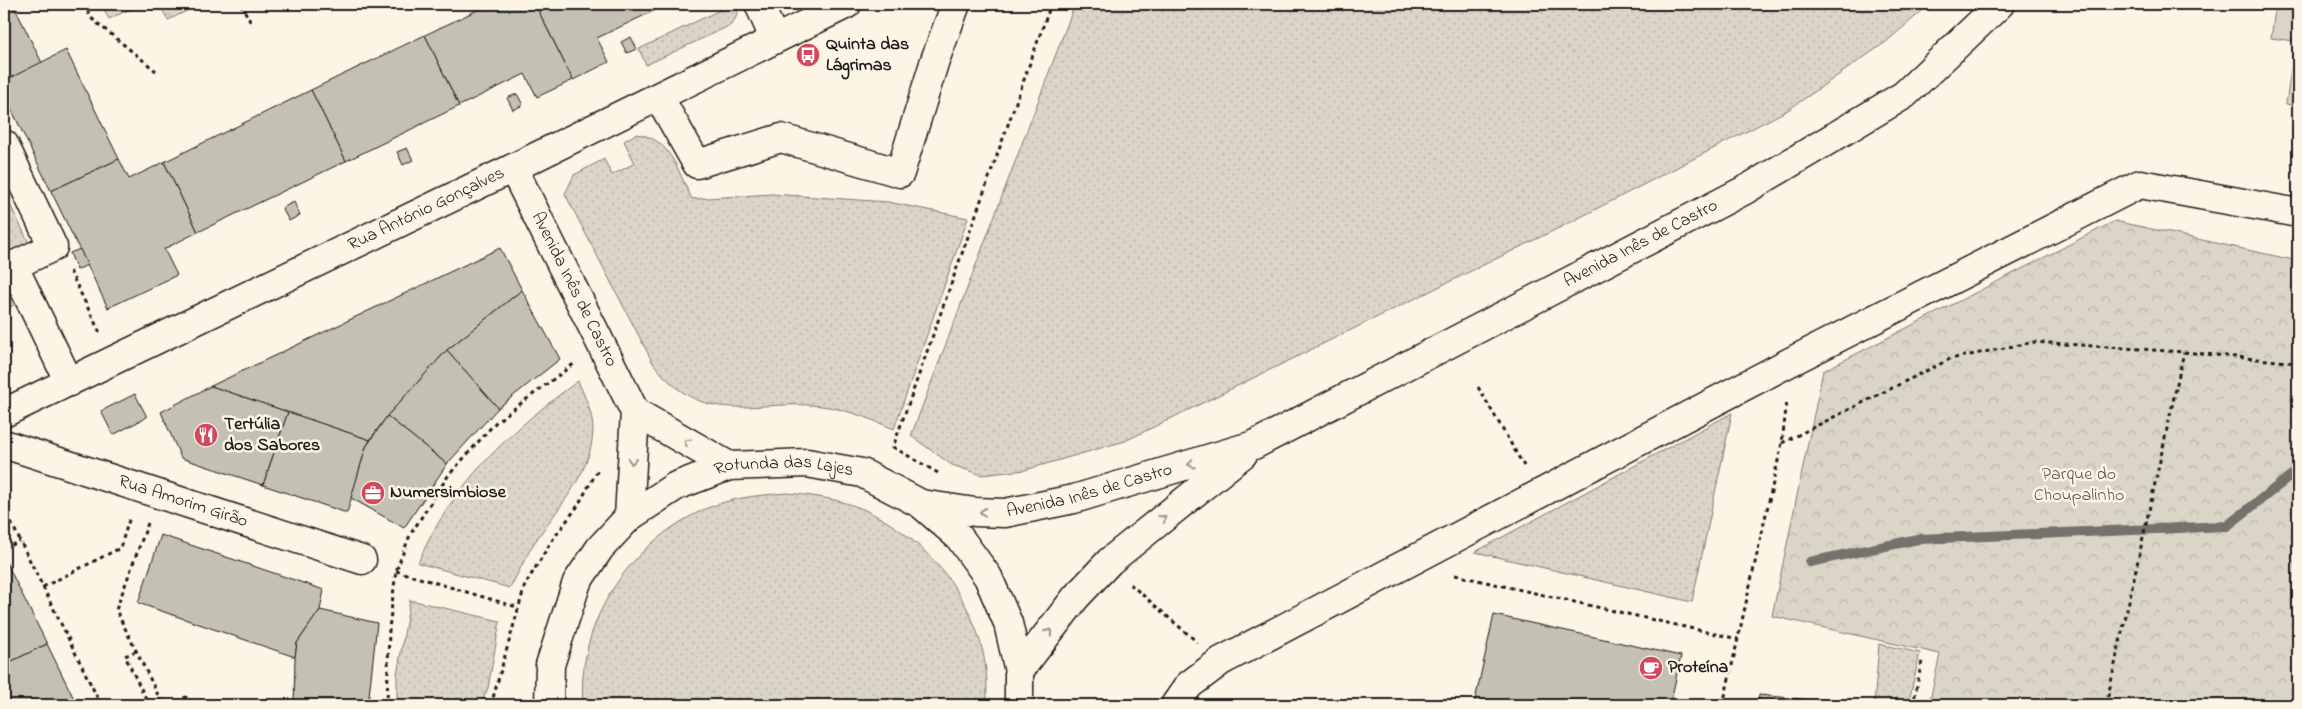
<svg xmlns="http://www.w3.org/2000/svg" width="2302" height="709" font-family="'Indie Flower',sans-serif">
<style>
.grass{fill:url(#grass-dots);stroke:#7c7872}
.forest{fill:url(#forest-crowns);stroke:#7c7872}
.pitch{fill:#dbd5c8;stroke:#7c7872}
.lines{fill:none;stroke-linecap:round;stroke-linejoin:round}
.stream{stroke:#75726c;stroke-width:10}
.building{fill:#c4c0b3;stroke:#1c1c1c}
.minor-casing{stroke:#1c1c1c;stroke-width:31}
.major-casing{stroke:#1c1c1c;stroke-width:31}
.path{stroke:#1c1c1c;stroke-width:3;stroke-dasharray:4 4;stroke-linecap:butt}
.minor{stroke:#fcf5e5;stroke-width:28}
.major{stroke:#fcf5e5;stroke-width:28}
.oneway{stroke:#97938b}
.labels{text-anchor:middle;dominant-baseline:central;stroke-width:5;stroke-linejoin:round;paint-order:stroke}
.poi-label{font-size:18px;font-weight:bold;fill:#1c1c1c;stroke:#fcf5e5;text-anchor:start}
.street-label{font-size:18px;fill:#1c1c1c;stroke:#fcf5e5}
.park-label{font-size:18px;fill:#555450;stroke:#fcf5e5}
</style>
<defs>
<pattern id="grass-dots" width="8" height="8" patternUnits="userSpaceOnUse" patternTransform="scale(1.25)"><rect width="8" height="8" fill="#dbd5c8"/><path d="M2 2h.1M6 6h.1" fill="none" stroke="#bbb6ab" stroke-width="1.8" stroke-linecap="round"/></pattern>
<pattern id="forest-crowns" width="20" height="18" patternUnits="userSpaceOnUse" patternTransform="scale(1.25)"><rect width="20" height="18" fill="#dbd5c8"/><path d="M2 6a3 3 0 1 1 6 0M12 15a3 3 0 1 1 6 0" fill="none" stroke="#bbb6ab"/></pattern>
</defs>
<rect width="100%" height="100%" fill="#fcf5e5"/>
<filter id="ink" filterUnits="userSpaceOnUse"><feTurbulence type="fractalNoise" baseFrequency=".02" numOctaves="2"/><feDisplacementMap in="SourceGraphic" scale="10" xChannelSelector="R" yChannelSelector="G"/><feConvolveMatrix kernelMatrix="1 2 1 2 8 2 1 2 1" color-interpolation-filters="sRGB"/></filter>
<g filter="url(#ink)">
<g class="grass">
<path d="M717 4H736L738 14 731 25 646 65 639 49 720 10Z"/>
<path d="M1075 4H1930L1886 42 1788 110 1573 221 1125 441 1025 470 982 475 952 465 911 436Z"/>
<path d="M636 134C671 137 678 173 692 199L772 194 888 202 968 218 894 429C868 418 839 406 810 405 744 402 701 426 653 363L565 194 574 175 604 159 612 175 635 163 624 141Z"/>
<path d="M4 192 29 243 4 256Z"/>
<path d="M10 287 18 303 4 310V290Z"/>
<path d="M578 381C585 397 593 413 593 431 591 477 554 511 531 548 524 561 517 575 510 588L418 563C451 485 511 430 578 381Z"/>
<path d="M1732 413 1692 602 1475 552Z"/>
<path d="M788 493C814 496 841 499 865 510 937 543 995 623 986 705H583C576 620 632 539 710 507 735 497 761 495 788 493Z"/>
<path d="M410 600 500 621 488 688 480 705H397V675Z"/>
<path d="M1879 644 1920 653 1908 705H1874Z"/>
</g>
<g class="forest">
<path d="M101 4H141L109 19Z"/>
<path d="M159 4H201L168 20Z"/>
<path d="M2115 221 2298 261V705H1929L1940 654 1772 616 1823 371Z"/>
</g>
<path class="pitch" d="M2276 4H2298V106L2286 104 2295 41 2271 38Z"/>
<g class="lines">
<path class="stream" d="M1810 562 1918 539 2227 526 2298 470"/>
</g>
<g class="building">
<path d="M4 4H13L42 63 4 81Z"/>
<path d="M490 4H535L573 80 537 97 525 74 459 106 425 35Z"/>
<path d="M535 4H668L597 38 609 62 573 80Z"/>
<path d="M425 35 459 106 346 161 311 90Z"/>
<path d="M631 37 637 49 627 53 621 42Z"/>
<path d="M66 50 119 159 51 191 4 94V81Z"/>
<path d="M311 90 346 161 198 232 164 162Z"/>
<path d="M517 94 523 105 513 110 507 98Z"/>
<path d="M407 148 413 160 403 165 397 152Z"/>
<path d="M119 159 129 179 164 162 198 232 164 249 177 275 108 308 51 191Z"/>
<path d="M294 202 300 215 289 221 282 208Z"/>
<path d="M500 248 522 290 447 350 387 416 370 440 211 386Z"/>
<path d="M80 249 87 265 77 270 70 253Z"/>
<path d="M522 290 560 359 498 408 447 350Z"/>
<path d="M447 350 498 408 447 464 387 416Z"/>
<path d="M211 386 288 412 263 485 181 458 161 412Z"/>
<path d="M135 394 147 417 113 435 101 411Z"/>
<path d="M288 412 370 440 366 447 347 513 263 485Z"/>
<path d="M387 416 447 464 404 528 351 498 366 447Z"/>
<path d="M161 535 324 590 320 610 297 643 295 657 138 603Z"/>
<path d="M4 558 47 644 4 665Z"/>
<path d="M320 610 377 623 368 705H294L295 657 297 643Z"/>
<path d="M1494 615 1681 656 1670 705H1474Z"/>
<path d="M47 644 77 705H4V665Z"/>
<path d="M1759 695 1864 705H1758Z"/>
</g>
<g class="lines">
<g class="minor-casing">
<g id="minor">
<path d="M759 4 774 38"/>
<path d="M659 97 697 164 781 138 900 173 935 60 956 4"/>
<path d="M4 144 53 247 4 270"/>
<path id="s1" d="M513 168 635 412 629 517"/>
<path d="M13 265 69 382"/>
<path d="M635 412 729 466"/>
<path id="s2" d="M4 413 513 168 847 4"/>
<path id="s3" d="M4 444 362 560"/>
<path d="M1175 705 1189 685 1221 661 1792 361 2140 184 2298 213"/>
</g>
</g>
<g class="major-casing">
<g id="major">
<path id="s4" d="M921 504 975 512 1005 513 1074 499 1254 445 1745 190 1904 95 2000 4"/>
<path d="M1019 671 1076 597 1110 561 1243 454"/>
<path id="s5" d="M549 705 550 665 577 582 600 548 629 517 676 486 729 466 807 463 862 473 921 504 959 537 988 577 1008 623 1019 671V705"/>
</g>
</g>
<g class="path">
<path d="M84 4 91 18 156 71"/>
<path d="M241 4 251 23"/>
<path d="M70 271 100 333"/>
<path d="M1478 387 1524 466"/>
<path d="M1782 443 1950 359 2034 342 2184 352 2298 363"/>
<path d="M938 473 893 447 1051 4"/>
<path d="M4 508 101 705"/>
<path d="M148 523 116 610 163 705"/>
<path d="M4 549 20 541"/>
<path d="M396 571 517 607"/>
<path d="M1455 575 1738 639"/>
<path d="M1130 584 1197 642"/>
<path d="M43 587 120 548 130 517"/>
<path d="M136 651 125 656 149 705"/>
<path d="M169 705 186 697 191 705"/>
<path d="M387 705 389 629 396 571 410 535 448 476 496 422 575 363"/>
<path d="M491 705 525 585 551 542 577 507 599 468"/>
<path d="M1723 705 1782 443 1787 400"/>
<path d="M1913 705 1922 661"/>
<path d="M2106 705 2184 352"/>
</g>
<use href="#minor" class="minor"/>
<use href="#major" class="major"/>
</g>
<defs><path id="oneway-chevron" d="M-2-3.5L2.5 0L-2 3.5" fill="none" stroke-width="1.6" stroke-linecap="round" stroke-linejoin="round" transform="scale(1.25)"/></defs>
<g class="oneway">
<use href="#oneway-chevron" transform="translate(687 442) rotate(-150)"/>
<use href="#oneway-chevron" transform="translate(632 461) rotate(94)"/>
<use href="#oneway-chevron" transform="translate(1191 464) rotate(163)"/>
<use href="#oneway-chevron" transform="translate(983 512) rotate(-178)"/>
<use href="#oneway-chevron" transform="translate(1163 518) rotate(-39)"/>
<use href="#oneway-chevron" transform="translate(1049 632) rotate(-52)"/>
</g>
</g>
<defs>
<g id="bus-disc" transform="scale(1.25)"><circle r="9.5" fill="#d1495b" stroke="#fcf5e5"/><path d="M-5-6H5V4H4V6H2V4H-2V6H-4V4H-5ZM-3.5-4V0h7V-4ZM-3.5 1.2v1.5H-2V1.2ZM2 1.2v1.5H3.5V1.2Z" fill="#fff"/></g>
<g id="restaurant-disc" transform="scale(1.25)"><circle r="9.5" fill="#d1495b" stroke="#fcf5e5"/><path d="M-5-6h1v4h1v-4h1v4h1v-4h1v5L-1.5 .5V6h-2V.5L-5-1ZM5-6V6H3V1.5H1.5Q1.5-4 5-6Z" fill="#fff"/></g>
<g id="office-disc" transform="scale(1.25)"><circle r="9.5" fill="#d1495b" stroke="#fcf5e5"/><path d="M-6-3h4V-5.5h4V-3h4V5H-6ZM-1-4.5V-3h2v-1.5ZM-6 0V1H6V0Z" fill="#fff"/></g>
<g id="cafe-disc" transform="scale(1.25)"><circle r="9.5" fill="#d1495b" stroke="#fcf5e5"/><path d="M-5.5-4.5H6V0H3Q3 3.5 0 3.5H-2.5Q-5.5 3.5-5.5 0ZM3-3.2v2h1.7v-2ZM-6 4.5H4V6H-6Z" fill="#fff"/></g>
</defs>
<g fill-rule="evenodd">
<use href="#bus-disc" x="808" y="55"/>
<use href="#restaurant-disc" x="206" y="435"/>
<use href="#office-disc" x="373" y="493"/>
<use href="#cafe-disc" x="1651" y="668"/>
</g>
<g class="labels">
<g class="poi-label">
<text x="826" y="45">Quinta das<tspan x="826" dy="21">Lágrimas</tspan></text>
<text x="224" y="425">Tertúlia<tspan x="224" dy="21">dos Sabores</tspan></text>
<text x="390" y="493">Numersimbiose</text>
<text x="1668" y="668">Proteína</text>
</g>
<g class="street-label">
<text stroke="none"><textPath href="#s2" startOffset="469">Rua António Gonçalves</textPath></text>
<text stroke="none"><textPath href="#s4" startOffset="779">Avenida Inês de Castro</textPath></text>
<text stroke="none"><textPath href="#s1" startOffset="136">Avenida Inês de Castro</textPath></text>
<text stroke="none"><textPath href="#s5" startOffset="379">Rotunda das Lajes</textPath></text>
<text stroke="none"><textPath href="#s4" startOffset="172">Avenida Inês de Castro</textPath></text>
<text stroke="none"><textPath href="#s3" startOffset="188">Rua Amorim Girão</textPath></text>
</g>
<g class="park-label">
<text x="2079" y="475">Parque do<tspan x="2079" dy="21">Choupalinho</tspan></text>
</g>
</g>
<rect width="2302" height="709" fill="none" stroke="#fcf5e5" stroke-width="20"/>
<rect x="10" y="10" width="2282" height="689" fill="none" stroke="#1c1c1c" stroke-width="2" filter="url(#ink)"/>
</svg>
